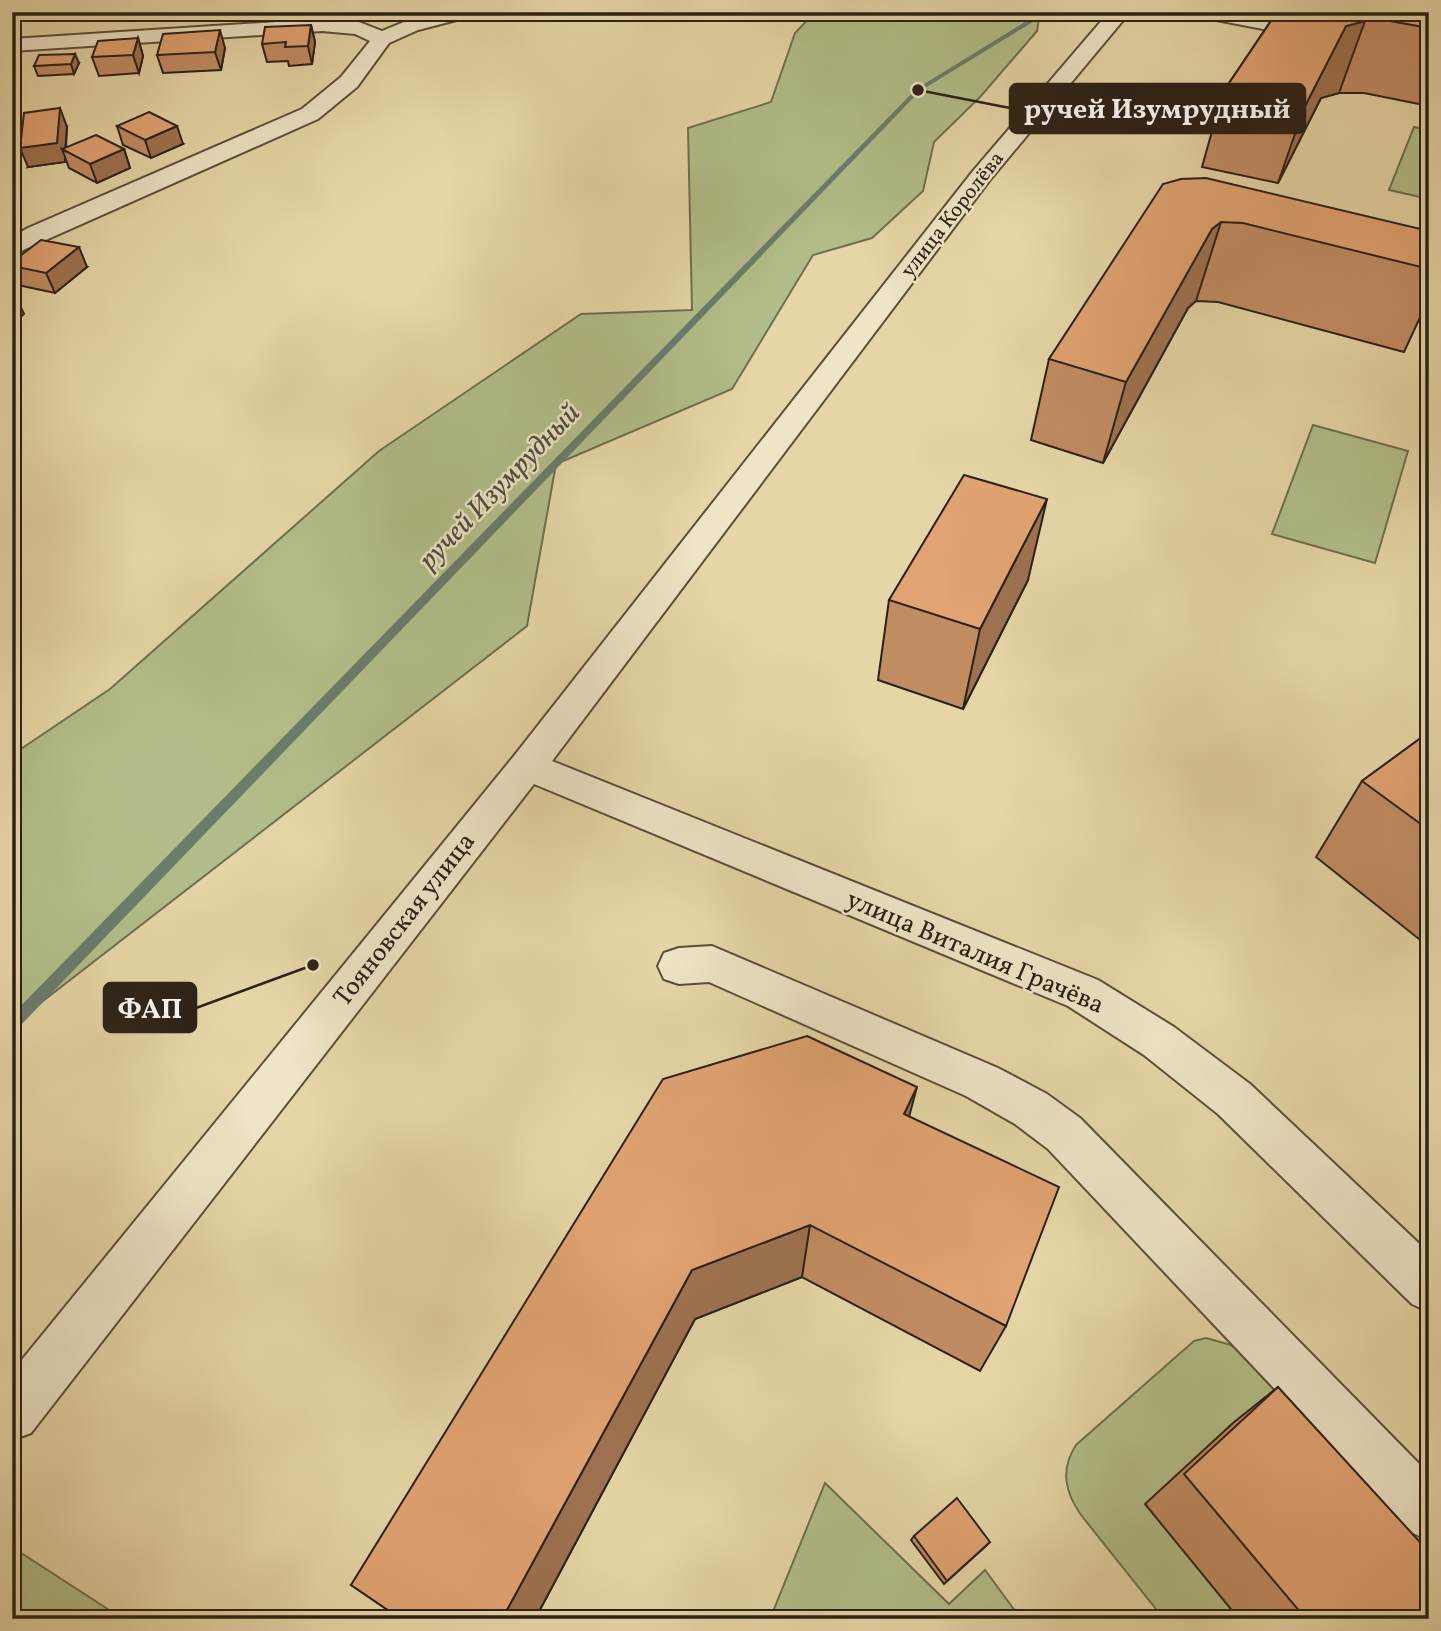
<svg xmlns="http://www.w3.org/2000/svg" width="1441" height="1631" font-family="Vollkorn,serif">
<style>
.green{fill:#b2be89;stroke:#6e6f50;stroke-width:2}
.lines{fill:none;stroke-linecap:round;stroke-linejoin:round}
.stream{fill:#6b7c6d;fill-rule:evenodd}
.street-casing{stroke:#5a4e3a;stroke-width:4}
.street{fill:#efe4c6;fill-rule:evenodd}
.wall{fill:#c28c63;stroke:#2b2016;stroke-width:2}
.shaded-wall{fill:#9e7250;stroke:#2b2016;stroke-width:2}
.building{fill:#e1a373;stroke:#2b2016;stroke-width:2}
.labels{text-anchor:middle;dominant-baseline:central;stroke-width:5;stroke-linejoin:round;paint-order:stroke}
.far-street-label{font-size:21px;fill:#2b2016;stroke:#efe4c6}
.street-label{font-size:26px;fill:#2b2016;stroke:#efe4c6}
.water-label{font-size:28px;font-style:italic;fill:#4b4e42;stroke:#efe4c6}
.leader{fill:none;stroke:#2b2016;stroke-width:2.5}
.callout-dot{fill:#2b2016;stroke:#efe4c6;stroke-width:2.5}
.callout{fill:#2b2016;stroke:#2b2016;stroke-width:2.5}
.callout-label{font-size:28px;text-anchor:middle;font-weight:bold;fill:#fff}
</style>
<rect width="100%" height="100%" fill="#e6d6a7"/>
<filter id="stains"><feTurbulence type="fractalNoise" baseFrequency=".00286" numOctaves="4"/><feColorMatrix values="0 0 0 0 .2 0 0 0 0 .09 0 0 0 0 .02 0 0 0 .5 -.17"/></filter>
<radialGradient id="worn" r=".72"><stop offset=".6" stop-color="#630" stop-opacity="0"/><stop offset="1" stop-color="#630" stop-opacity=".3"/></radialGradient>
<g class="green">
<path d="M815 12H1040L1037 31 981 96 934 142 923 191 872 238 813 255 732 389 556 464 527 626 12 1025V755L110 689 379 451 581 314 692 310 688 128 771 102 795 33Z"/>
<path d="M1414 127 1429 130V199L1389 190Z"/>
<path d="M1313 425 1408 451 1375 563 1272 534Z"/>
<path d="M1206 1338 1231 1345 1242 1354 1429 1555V1619H1164L1081 1515C1065 1492 1060 1470 1076 1445L1186 1348 1194 1341Z"/>
<path d="M825 1483 949 1604 985 1570 1021 1619H770Z"/>
<path d="M12 1547 123 1619H12Z"/>
</g>
<g class="lines">
<path class="stream" d="M1041 12H1049L920 91 17 1029 12 1031V1015L916 89Z"/>
<g class="street-casing">
<g id="street">
<path d="M441 12H475L472 16 418 30 389 43 357 87 318 119 12 255V237L28 228 302 109 341 77 370 41 355 34 322 31 12 51V39L322 19 359 22 382 31 404 22Z"/>
<path d="M1109 12H1130L989 181 552 761 1098 980 1174 1027 1250 1084 1429 1253V1312L1412 1304 1218 1114 1144 1055 1068 1006 534 784 31 1433 12 1440V1372L514 756 973 171Z"/>
<path d="M1196 12H1239L1321 28 1328 30 1331 34 1328 38 1321 40 1206 18Z"/>
<path d="M712 946 998 1068 1047 1094 1080 1118 1429 1474V1540L1410 1532 1048 1149 1015 1124 966 1096 709 982 679 984 664 979 658 966 664 953 679 948Z"/>
</g>
</g>
<use href="#street" class="street"/>
</g>
<g class="wall">
<path d="M1277 12H1429V106L1364 93H1339L1321 98 1278 183 1202 167 1223 92Z"/>
<path d="M311 25 315 42 312 64 289 66 288 61 267 62 262 44Z"/>
<path d="M138 38 143 56 139 73 99 76 92 57Z"/>
<path d="M225 48 221 70 163 73 157 55Z"/>
<path d="M79 63 74 74 38 76 34 66Z"/>
<path d="M117 126 183 144 151 158 123 145Z"/>
<path d="M67 127 66 148 124 149 130 168 97 183 69 168 65 157V162L28 167Z"/>
<path d="M1181 179 1429 231V298L1404 352 1218 302 1196 301 1188 308 1103 463 1031 440 1049 359Z"/>
<path d="M12 266 87 267 55 293 18 285 12 273Z"/>
<path d="M1028 580 963 709 878 680 889 600Z"/>
<path d="M1429 732V947L1316 857 1362 781Z"/>
<path d="M909 1116 1006 1326 980 1371 802 1277 695 1319 535 1619H401L351 1585Z"/>
<path d="M1278 1387 1429 1619H1239L1145 1504 1233 1423Z"/>
<path d="M914 1536 986 1546 944 1584 911 1540Z"/>
</g>
<g class="shaded-wall">
<path d="M1365 21 1339 93 1321 98 1278 183 1304 108 1346 26Z"/>
<path d="M311 25 315 42 312 64 308 46Z"/>
<path d="M220 30 225 48 221 70 215 52Z"/>
<path d="M138 38 143 56 139 73 133 55Z"/>
<path d="M75 54 79 63 74 74 71 64Z"/>
<path d="M60 108 67 127 65 151 62 149 65 157V162L28 167 20 148Z"/>
<path d="M177 126 183 144 151 158 145 140Z"/>
<path d="M12 147 20 165 12 190Z"/>
<path d="M124 149 130 168 97 183 90 164Z"/>
<path d="M1221 222 1196 301 1188 308 1103 463 1126 382 1212 229Z"/>
<path d="M79 247 87 267 55 293 46 273Z"/>
<path d="M15 295 24 314 12 324V297Z"/>
<path d="M1047 499 1028 580 963 709 980 629Z"/>
<path d="M917 1087 901 1147 904 1114Z"/>
<path d="M810 1225 802 1277 695 1319 535 1619H502L692 1270Z"/>
</g>
<g class="building">
<path d="M1277 12H1429V28L1390 21H1365L1346 26 1304 108 1223 92Z"/>
<path d="M311 25 308 46 285 47 286 42 262 44 265 27Z"/>
<path d="M220 30 215 52 157 55 163 34Z"/>
<path d="M138 38 133 55 92 57 98 41Z"/>
<path d="M75 54 71 64 34 66 39 55Z"/>
<path d="M60 108 57 143 20 148 24 113Z"/>
<path d="M149 112 177 126 145 140 117 126Z"/>
<path d="M96 135 124 149 90 164 62 149Z"/>
<path d="M1206 178 1429 231V269L1243 223 1221 222 1212 229 1126 382 1049 359 1163 184 1181 179Z"/>
<path d="M41 240 79 247 46 273 12 266V262Z"/>
<path d="M964 475 1047 499 980 629 889 600Z"/>
<path d="M1429 732V830L1362 781Z"/>
<path d="M807 1036 917 1087 904 1114 1059 1187 1006 1326 810 1225 692 1270 502 1619H401L351 1585 663 1079Z"/>
<path d="M1278 1387 1429 1552V1619H1306L1184 1474Z"/>
<path d="M957 1498 990 1542 947 1581 914 1536Z"/>
</g>
<g class="labels">
<g class="far-street-label">
<text transform="translate(953 215) rotate(-52)">улица Королёва</text>
</g>
<g class="street-label">
<text transform="translate(405 920) rotate(-52)">Тояновская улица</text>
<text transform="translate(975 953) rotate(23)">улица Виталия Грачёва</text>
</g>
<g class="water-label">
<text transform="translate(500 487) rotate(-46)">ручей Изумрудный</text>
</g>
</g>
<path class="leader" d="M918 90L1010 108M313 965L196 1008"/>
<g class="callout-dot">
<circle cx="918" cy="90" r="7"/>
<circle cx="313" cy="965" r="7"/>
</g>
<g class="callout">
<rect x="1010" y="84" width="295" height="49" rx="7"/>
<rect x="104" y="983" width="92" height="49" rx="7"/>
</g>
<g class="callout-label">
<text x="1157" y="118">ручей Изумрудный</text>
<text x="150" y="1018">ФАП</text>
</g>
<rect width="1441" height="1631" fill="none" stroke="#e6d6a7" stroke-width="42"/>
<rect x="14" y="14" width="1413" height="1603" fill="none" stroke="#2b2016" stroke-width="3.5"/>
<rect x="21" y="21" width="1399" height="1589" fill="none" stroke="#2b2016" stroke-width="2"/>
<rect width="100%" height="100%" filter="url(#stains)"/>
<rect width="100%" height="100%" fill="url(#worn)"/>
</svg>
